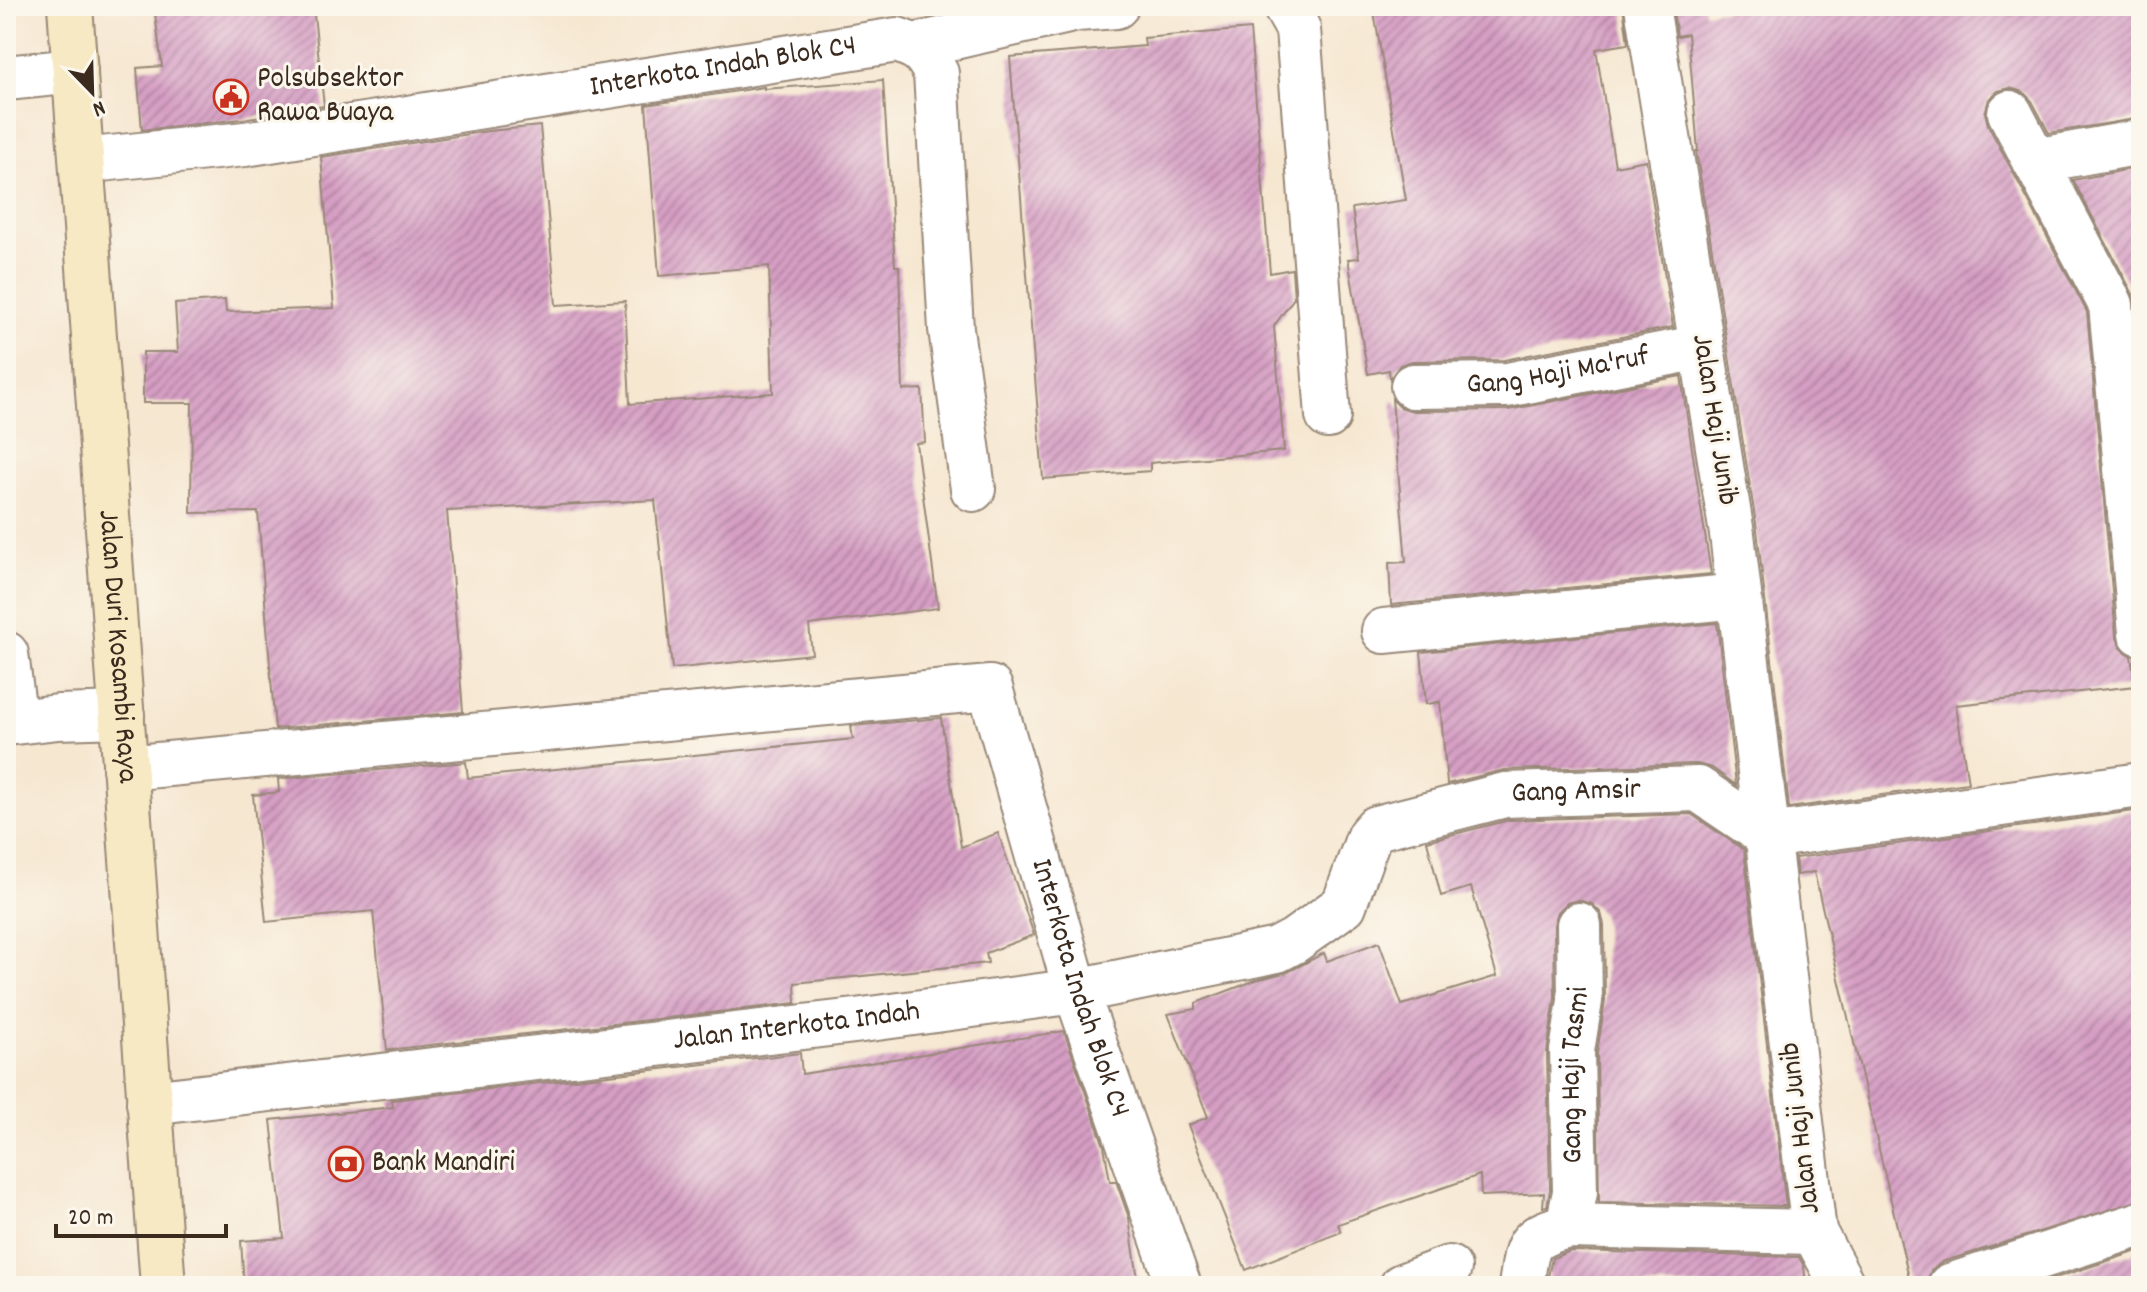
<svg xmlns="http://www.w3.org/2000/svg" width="2147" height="1292" font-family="Dekko,sans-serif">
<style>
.building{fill:url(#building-hatch)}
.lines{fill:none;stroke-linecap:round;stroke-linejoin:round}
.minor-casing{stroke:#988878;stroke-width:48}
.secondary-casing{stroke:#988878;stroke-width:48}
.minor{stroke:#fff;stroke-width:44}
.secondary{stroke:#f7e9c3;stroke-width:44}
.labels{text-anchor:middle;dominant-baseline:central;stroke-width:6;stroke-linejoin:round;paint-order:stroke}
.street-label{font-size:30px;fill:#3b2a1e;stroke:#fbf7ec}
.poi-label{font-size:30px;fill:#3b2a1e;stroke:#fbf7ec;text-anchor:start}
</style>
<defs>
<pattern id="building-hatch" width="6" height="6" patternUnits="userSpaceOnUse" patternTransform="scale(2)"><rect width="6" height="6" fill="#d69ec4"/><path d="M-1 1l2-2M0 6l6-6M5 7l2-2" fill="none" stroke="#af819f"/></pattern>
</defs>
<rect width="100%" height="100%" fill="#fbf7ec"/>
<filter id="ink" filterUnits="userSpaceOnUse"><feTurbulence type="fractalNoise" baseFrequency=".0125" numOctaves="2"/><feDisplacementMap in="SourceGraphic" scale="16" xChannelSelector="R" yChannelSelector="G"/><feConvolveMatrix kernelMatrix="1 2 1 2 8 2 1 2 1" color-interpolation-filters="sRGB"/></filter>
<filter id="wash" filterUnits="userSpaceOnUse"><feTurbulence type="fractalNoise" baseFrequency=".006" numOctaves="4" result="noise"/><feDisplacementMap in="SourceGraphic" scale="32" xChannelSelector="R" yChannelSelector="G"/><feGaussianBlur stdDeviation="1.8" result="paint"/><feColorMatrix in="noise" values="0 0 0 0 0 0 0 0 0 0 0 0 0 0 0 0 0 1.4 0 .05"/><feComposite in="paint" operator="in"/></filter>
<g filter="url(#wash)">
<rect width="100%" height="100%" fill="#f6e7d1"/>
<g id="blocks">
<g class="building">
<path d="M154 6H313L324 106 242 119 142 130 137 68 162 66Z"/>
<path d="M1373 6H1623L1628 44 1596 49 1615 166 1646 160 1673 327 1504 360 1412 361 1400 365 1390 379 1389 370 1368 374 1348 259 1359 258 1352 208 1406 200Z"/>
<path d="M1672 6H1704V12L1761 6H2141V118L2049 133 2032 101 2023 92 2010 88 1998 91 1989 99 1985 113 1988 125 2087 312 2116 635 2121 648 2131 656 2136 686 1956 705 1968 783 1789 808 1757 530 1696 151H1698L1688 34 1677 36Z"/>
<path d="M1250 29 1270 273 1292 269 1294 298 1274 326 1284 451 1150 463V471L1043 479 1010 57 1145 46 1144 38Z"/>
<path d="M883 80 895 266H899L903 390 922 389 925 442 916 443 938 608 809 625 812 654 672 669 655 500 447 511 463 712 275 729 258 512 191 513 192 403H143V352H178L175 304 225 300 226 312 334 308 321 157 488 131 540 126 556 305 625 301 630 404 773 393 769 266 659 276 646 105 764 87V89Z"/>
<path d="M2141 167V359L2133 294 2073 180Z"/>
<path d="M1681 376 1711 574 1391 605 1389 563 1406 562 1392 399 1400 407 1413 411 1508 410Z"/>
<path d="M1717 623 1736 785 1712 768 1697 764 1504 770 1447 784 1440 702 1426 704 1421 652Z"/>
<path d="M941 718 961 847 998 833 1034 935 986 953 988 963 795 983 796 1003 387 1050 373 911 266 922 253 795 279 792 278 779 466 762 468 778 853 739 851 726Z"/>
<path d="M2141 810V1200L1942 1262 1931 1270 1926 1286H1911L1814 872 1797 875 1795 858Z"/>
<path d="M1691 814 1744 850 1786 1206 1599 1202 1597 1053 1605 1001 1604 925 1601 913 1592 904 1578 900 1567 903 1558 912 1554 925 1555 999 1547 1052 1550 1190 1547 1206 1543 1207 1544 1193 1481 1196 1480 1175 1338 1224 1341 1232 1246 1270 1188 1125 1208 1117 1168 1014 1196 1009V1003L1256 980 1288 972 1324 953 1327 961 1379 942 1402 1005 1497 976 1471 887 1441 896 1427 841 1509 820Z"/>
<path d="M1064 1031 1104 1146 1110 1181H1116L1129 1218 1139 1286H244L241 1241 284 1238 271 1120 393 1107 392 1100 800 1053 802 1074Z"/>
<path d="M2141 1250V1286H2031Z"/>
<path d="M1571 1251 1799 1257 1804 1266 1806 1286H1546L1552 1258Z"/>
</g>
</g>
</g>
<g filter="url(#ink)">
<use href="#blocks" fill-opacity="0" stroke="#988878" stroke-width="2"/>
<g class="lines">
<g class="minor-casing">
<g id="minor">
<path d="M1285 6 1298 29 1328 416"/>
<path d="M914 46 1077 9 1116 6"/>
<path d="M6 78 75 71"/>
<path d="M2010 113 2111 305 2141 633"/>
<path id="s1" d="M82 161 245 144 897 40C920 48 925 52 936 73L951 329 973 489"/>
<path d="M2035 161 2141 142"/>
<path id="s2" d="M1413 386 1507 385 1701 347"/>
<path d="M1384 631 1739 596"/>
<path d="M6 654 15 721"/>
<path d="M6 723 58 717 122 715"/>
<path id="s3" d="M125 768 990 688 1076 991 1179 1286"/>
<path id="s4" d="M149 1103 855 1021 1076 991 1277 950 1294 941 1344 905 1369 836 1376 828 1505 795 1698 789 1768 836 2141 785"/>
<path id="s5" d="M1568 1226 1575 1192 1572 1051 1580 1001 1579 925"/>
<path d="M1814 1232 1843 1286"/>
<path d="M1402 1286 1449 1268"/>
<path d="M1521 1286C1528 1243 1524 1238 1568 1226L1814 1232 1732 534 1647 6"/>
<path d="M1950 1286 2141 1224"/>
</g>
</g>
<g class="secondary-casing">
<g id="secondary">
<path id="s6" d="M70 6 163 1286"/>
</g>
</g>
<use href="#minor" class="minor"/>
<use href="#secondary" class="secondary"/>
</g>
</g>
<defs>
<g id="civic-ring" transform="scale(1.8)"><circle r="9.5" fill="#fbf7ec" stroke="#c8321e" stroke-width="1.5"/><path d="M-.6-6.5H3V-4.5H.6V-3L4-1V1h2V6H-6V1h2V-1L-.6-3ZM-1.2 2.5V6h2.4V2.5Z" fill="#c8321e"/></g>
<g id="bank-ring" transform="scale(1.8)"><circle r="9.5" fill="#fbf7ec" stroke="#c8321e" stroke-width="1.5"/><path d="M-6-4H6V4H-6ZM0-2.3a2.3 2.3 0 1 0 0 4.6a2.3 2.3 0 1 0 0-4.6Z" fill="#c8321e"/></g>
</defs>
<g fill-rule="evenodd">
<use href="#civic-ring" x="231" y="97"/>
<use href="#bank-ring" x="346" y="1164"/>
</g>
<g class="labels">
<g class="street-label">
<text stroke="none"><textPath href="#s1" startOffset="648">Interkota Indah Blok C4</textPath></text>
<text stroke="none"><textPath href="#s2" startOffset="146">Gang Haji Ma'ruf</textPath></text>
<text transform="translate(1713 420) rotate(81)">Jalan Haji Junib</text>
<text stroke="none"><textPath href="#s6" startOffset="642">Jalan Duri Kosambi Raya</textPath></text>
<text stroke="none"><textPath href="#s4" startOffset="1508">Gang Amsir</textPath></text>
<text stroke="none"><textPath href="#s3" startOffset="1182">Interkota Indah Blok C4</textPath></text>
<text stroke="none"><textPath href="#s4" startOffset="652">Jalan Interkota Indah</textPath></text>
<text stroke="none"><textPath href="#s5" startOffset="152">Gang Haji Tasmi</textPath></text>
<text transform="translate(1802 1128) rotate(-97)">Jalan Haji Junib</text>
</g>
<g class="poi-label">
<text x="257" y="80">Polsubsektor<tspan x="257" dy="34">Rawa Buaya</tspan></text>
<text x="372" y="1164">Bank Mandiri</text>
</g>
</g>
<rect width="2147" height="1292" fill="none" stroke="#fbf7ec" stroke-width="32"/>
<g transform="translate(92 92) rotate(157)" stroke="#fbf7ec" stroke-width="6" paint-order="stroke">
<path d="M0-6L14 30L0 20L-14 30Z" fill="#3b2a1e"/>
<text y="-12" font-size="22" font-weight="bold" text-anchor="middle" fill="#3b2a1e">N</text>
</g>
<path d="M56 1224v12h170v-12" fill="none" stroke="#3b2a1e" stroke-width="4"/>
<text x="68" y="1224" font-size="24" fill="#3b2a1e" stroke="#fbf7ec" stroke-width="6" paint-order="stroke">20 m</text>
</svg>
